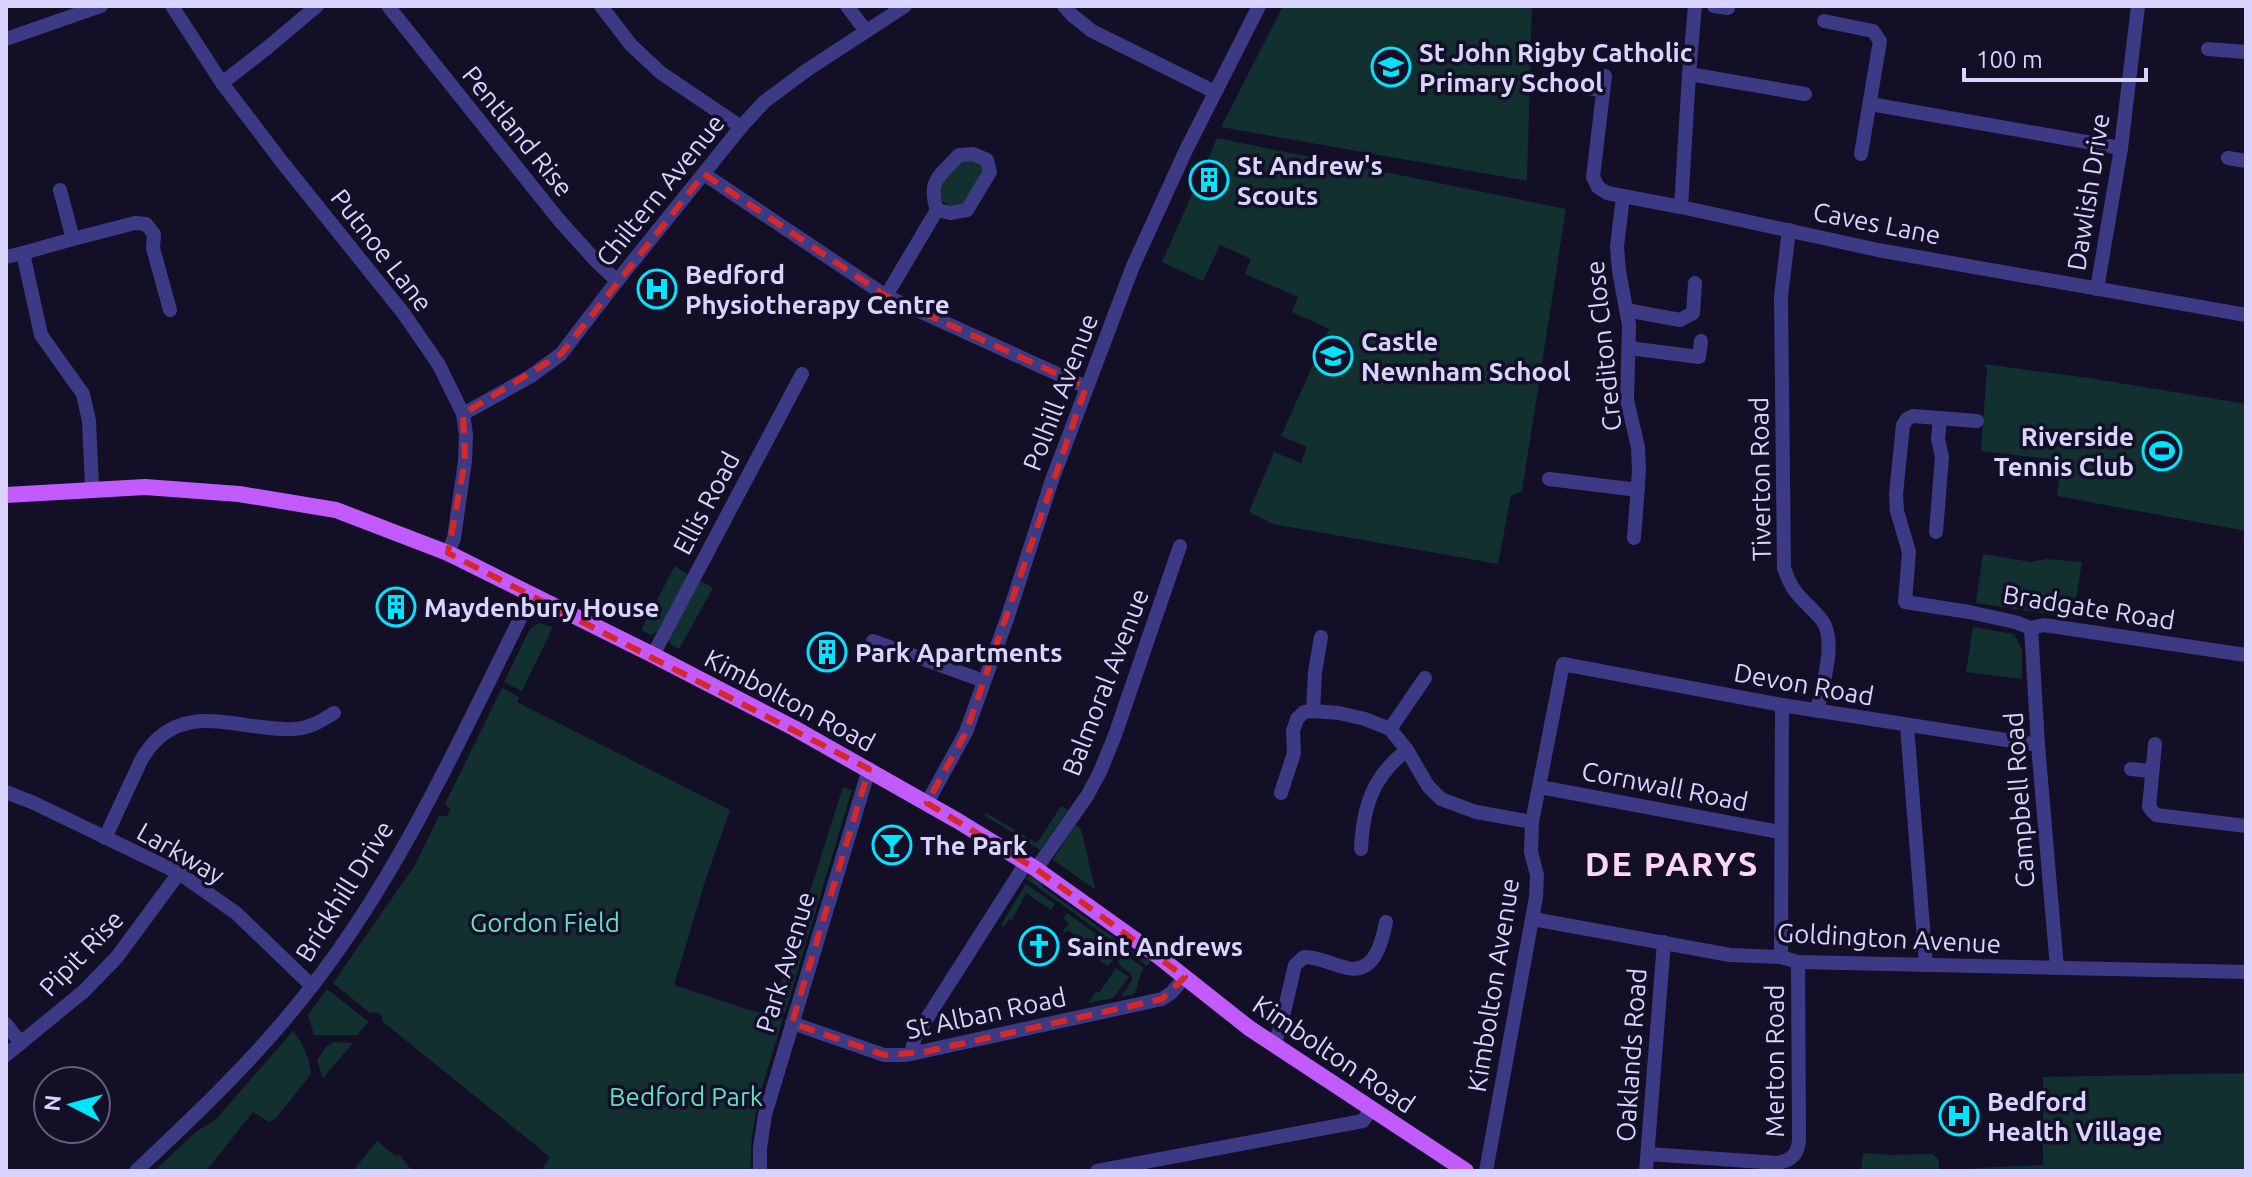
<svg xmlns="http://www.w3.org/2000/svg" width="2252" height="1177" font-family="Ubuntu,sans-serif">
<style>
.green{fill:#12302f}
.lines{fill:none;stroke-linecap:round;stroke-linejoin:round}
.minor{stroke:#3d3a85;stroke-width:14}
.major{stroke:#c25bff;stroke-width:16}
.marked{fill:none;stroke:#d62828;stroke-width:6;stroke-dasharray:16 10;stroke-linejoin:round}
.labels{text-anchor:middle;dominant-baseline:central;stroke-width:7;stroke-linejoin:round;paint-order:stroke}
.poi-label{font-size:26px;font-weight:bold;fill:#d9d4ff;stroke:#130f26;text-anchor:start}
.street-label{font-size:26px;fill:#d9d4ff;stroke:#130f26}
.park-label{font-size:26px;fill:#5fe0c0;stroke:#130f26}
.district-label{font-size:34px;font-weight:bold;letter-spacing:2px;fill:#ffd6f0;stroke:#130f26}
</style>
<rect width="100%" height="100%" fill="#130f26"/>
<g class="green">
<path d="M1283 6H1369L1385 9 1386 6H1532L1527 181 1221 127Z"/>
<path d="M1217 138 1566 209 1522 491 1511 496 1498 564 1273 524 1249 512 1274 452 1301 463 1307 447 1281 436 1329 329 1292 312 1298 297 1245 274 1251 259 1220 245 1203 281 1162 262Z"/>
<path d="M963 159 976 160 984 165 983 175 963 204 949 206 939 199 937 186Z"/>
<path d="M1984 364 2089 378 2246 404V531L2057 496 2060 472 2048 470 2049 459 1981 451 1987 370Z"/>
<path d="M1983 554 2031 562 2047 559 2082 562 2073 618 1976 603Z"/>
<path d="M675 566 688 575 657 632 650 635 641 630Z"/>
<path d="M700 581 713 588 679 649 670 644 669 638Z"/>
<path d="M539 623 553 627 522 691 504 682 530 629Z"/>
<path d="M1973 627 2014 634 2022 649V679L1966 672Z"/>
<path d="M502 688 519 697 517 702 730 810 705 881 674 985 749 1010 783 1018C769 1068 748 1119 751 1171H541L550 1157 382 1021V1016L376 1012 370 1013 333 983 415 865 439 816H447L450 810 445 804Z"/>
<path d="M843 787 852 790 785 1013 772 1011Z"/>
<path d="M1061 806 1068 810 1040 850 984 815 986 813 1037 843Z"/>
<path d="M1075 825 1081 829 1095 889 1053 860Z"/>
<path d="M1032 876 1041 880 1043 887 1142 958 1151 960 1147 966 1025 878Z"/>
<path d="M1026 884 1055 904 1051 910 1026 893 1012 920 1009 919 1004 927 1001 925Z"/>
<path d="M1067 913 1120 951 1108 966 1073 942 1077 937 1068 930 1065 933 1063 931 1069 923 1063 918Z"/>
<path d="M1124 954 1144 968C1138 976 1139 986 1134 994L1121 997 1132 980 1131 974 1119 965V960Z"/>
<path d="M1116 968 1129 977 1113 998 1088 1003 1096 991 1099 993Z"/>
<path d="M327 989 369 1022 357 1035H314L308 1015Z"/>
<path d="M293 1031C303 1043 310 1059 311 1074L276 1118 269 1122 253 1112 206 1171H154L196 1132 216 1119Z"/>
<path d="M334 1042 353 1043 323 1078 317 1060 326 1047Z"/>
<path d="M2246 1073V1171H1974L1975 1168 2043 1165V1077Z"/>
<path d="M377 1141 397 1157 399 1154 412 1171H353Z"/>
<path d="M1863 1153 1892 1155 1933 1154 1939 1161V1171H1861Z"/>
</g>
<g class="lines">
<g class="minor">
<path d="M172 6 222 83 282 162 404 314 439 365 463 414 466 435 465 461 454 538 448 553"/>
<path d="M388 6 559 220 596 261 617 281"/>
<path d="M601 6 631 45 661 73 741 127"/>
<path d="M847 6 866 31"/>
<path d="M1064 6 1072 15 1092 31 1215 92"/>
<path d="M1714 6 1728 8V6"/>
<path d="M1824 21 1873 31 1880 41 1861 154"/>
<path d="M6 39 101 6"/>
<path d="M2208 49 2246 52"/>
<path d="M1689 74 1805 94"/>
<path d="M1605 76 1593 177 1598 187 1607 193 1681 207 1878 250 2246 315"/>
<path d="M222 83 267 48 317 6"/>
<path d="M1586 88 1603 90"/>
<path d="M1870 104 2121 148"/>
<path d="M2228 158 2246 161"/>
<path d="M704 174 886 296 1086 387"/>
<path d="M60 190 73 239 23 253 41 335 83 394 89 421 92 488"/>
<path d="M1623 197 1617 246 1619 271 1629 325 1627 400 1638 447 1639 470 1634 538"/>
<path d="M1681 207 1689 74 1695 6"/>
<path d="M1789 230 1781 296 1784 568C1794 597 1802 597 1821 619 1838 639 1822 687 1817 711"/>
<path d="M73 239 135 223 146 224 154 234 153 248 170 310"/>
<path d="M6 257 23 253"/>
<path d="M2097 289 2121 148 2138 6"/>
<path d="M886 296 937 210C927 180 940 176 959 155L973 154 987 160 990 172 967 210 950 213 937 210"/>
<path d="M1626 310 1680 320 1693 313 1695 283"/>
<path d="M1629 348 1699 357 1701 341"/>
<path d="M463 414 531 376 561 354 617 281 741 127 764 102 807 70 905 6"/>
<path d="M1977 421 1913 416 1907 419 1903 425 1896 494 1897 511 1909 552 1905 602 1969 612 2015 622 2031 628 2044 625 2246 655"/>
<path d="M1549 479 1638 490"/>
<path d="M1936 532 1942 457 1938 439 1940 418"/>
<path d="M2031 628 2038 745 2057 968"/>
<path d="M873 641 984 681"/>
<path d="M653 655 802 374"/>
<path d="M1313 711 1315 672 1321 637"/>
<path d="M1907 726 1926 965"/>
<path d="M1390 729 1425 678"/>
<path d="M2155 744 2149 807 2156 815 2246 826"/>
<path d="M2131 769 2151 771"/>
<path d="M1540 787 1780 832"/>
<path d="M6 792 34 803 179 873 236 913 312 986"/>
<path d="M1281 793 1294 753 1293 731 1297 719 1304 712 1313 711 1339 713 1365 719 1390 729 1407 750 1428 786 1441 799 1476 812 1532 822"/>
<path d="M927 803 966 732 1008 616 1052 480 1133 266 1186 150 1259 6"/>
<path d="M105 838C114 819 122 801 131 782 136 773 139 762 145 754 182 697 241 732 294 729 310 728 321 721 334 713"/>
<path d="M1361 849C1363 806 1373 776 1407 750"/>
<path d="M1036 869 1087 796 1100 772 1115 735 1180 546"/>
<path d="M1533 919 1730 955 1781 957 1798 962 2246 972"/>
<path d="M1781 957 1782 705"/>
<path d="M792 1023 884 1055H906L1162 999 1171 993 1185 977"/>
<path d="M6 1024 21 1043"/>
<path d="M1274 1044 1280 1029 1295 965 1304 957C1320 957 1332 965 1347 968 1375 974 1382 942 1386 922"/>
<path d="M911 1054 915 1037 1026 863"/>
<path d="M6 1055 84 991 117 957 179 873"/>
<path d="M1648 1154 1778 1163C1792 1160 1798 1154 1799 1140L1798 962"/>
<path d="M136 1171C198 1113 260 1054 312 986 404 868 465 727 532 595"/>
<path d="M760 1171V1148L765 1115 869 769"/>
<path d="M1097 1171 1363 1121 1371 1109"/>
<path d="M1486 1171 1536 897 1537 875 1531 852 1532 822 1563 664 1782 705 2038 745"/>
<path d="M1646 1171 1664 942"/>
</g>
<path class="major" d="M6 495 145 487 239 494 336 510 448 553 653 655 794 728 958 821 1036 869 1158 956 1249 1028 1466 1171"/>
</g>
<path class="marked" d="M704 174 886 296 1086 387 966 732 927 803 1036 869 1185 977 1162 999 924 1052 884 1055 792 1023 869 769 448 553 465 461 463 414 561 354Z"/>
<defs>
<g id="school-ring" transform="scale(2)"><circle r="9.5" fill="#130f26" stroke="#00e5ff" stroke-width="1.5"/><path d="M0-5L7-2L0 1L-7-2ZM-4 1L0 2.5L4 1V4Q0 6-4 4Z" fill="#00e5ff"/></g>
<g id="building-ring" transform="scale(2)"><circle r="9.5" fill="#130f26" stroke="#00e5ff" stroke-width="1.5"/><path d="M-4-6H4V6H1V3H-1V6H-4ZM-2.5-4.3h1.7v1.8h-1.7ZM.8-4.3h1.7v1.8H.8ZM-2.5-1h1.7V.8h-1.7ZM.8-1h1.7V.8H.8Z" fill="#00e5ff"/></g>
<g id="hospital-ring" transform="scale(2)"><circle r="9.5" fill="#130f26" stroke="#00e5ff" stroke-width="1.5"/><path d="M-5-5h3v3.5h4V-5h3V5h-3V1.5h-4V5h-3Z" fill="#00e5ff"/></g>
<g id="stadium-ring" transform="scale(2)"><circle r="9.5" fill="#130f26" stroke="#00e5ff" stroke-width="1.5"/><path d="M0-5a6.5 5 0 1 0 0 10a6.5 5 0 1 0 0-10ZM-3.5-1.8h7v3.6h-7Z" fill="#00e5ff"/></g>
<g id="bar-ring" transform="scale(2)"><circle r="9.5" fill="#130f26" stroke="#00e5ff" stroke-width="1.5"/><path d="M-6-5H6L.8 .8V4.5H3.5V6h-7V4.5H-.8V.8Z" fill="#00e5ff"/></g>
<g id="church-ring" transform="scale(2)"><circle r="9.5" fill="#130f26" stroke="#00e5ff" stroke-width="1.5"/><path d="M-1.2-6h2.4v3.5h3.3v2.4h-3.3V6h-2.4V-.1h-3.3v-2.4h3.3Z" fill="#00e5ff"/></g>
</defs>
<g fill-rule="evenodd">
<use href="#school-ring" x="1391" y="67"/>
<use href="#building-ring" x="1209" y="180"/>
<use href="#hospital-ring" x="657" y="289"/>
<use href="#school-ring" x="1333" y="356"/>
<use href="#stadium-ring" x="2162" y="451"/>
<use href="#building-ring" x="396" y="607"/>
<use href="#building-ring" x="827" y="652"/>
<use href="#bar-ring" x="892" y="845"/>
<use href="#church-ring" x="1039" y="946"/>
<use href="#hospital-ring" x="1959" y="1116"/>
</g>
<g class="labels">
<g class="poi-label">
<text x="1419" y="52">St John Rigby Catholic<tspan x="1419" dy="30">Primary School</tspan></text>
<text x="1237" y="165">St Andrew's<tspan x="1237" dy="30">Scouts</tspan></text>
<text x="685" y="274">Bedford<tspan x="685" dy="30">Physiotherapy Centre</tspan></text>
<text x="1361" y="341">Castle<tspan x="1361" dy="30">Newnham School</tspan></text>
<text x="2134" y="436" text-anchor="end">Riverside<tspan x="2134" dy="30">Tennis Club</tspan></text>
<text x="424" y="607">Maydenbury House</text>
<text x="855" y="652">Park Apartments</text>
<text x="920" y="845">The Park</text>
<text x="1067" y="946">Saint Andrews</text>
<text x="1987" y="1101">Bedford<tspan x="1987" dy="30">Health Village</tspan></text>
</g>
<g class="street-label">
<text transform="translate(518 131) rotate(51)">Pentland Rise</text>
<text transform="translate(660 190) rotate(-51)">Chiltern Avenue</text>
<text transform="translate(2088 192) rotate(-81)">Dawlish Drive</text>
<text transform="translate(1877 223) rotate(11)">Caves Lane</text>
<text transform="translate(382 250) rotate(52)">Putnoe Lane</text>
<text transform="translate(1603 346) rotate(-96)">Crediton Close</text>
<text transform="translate(1060 392) rotate(-69)">Polhill Avenue</text>
<text transform="translate(1760 479) rotate(-91)">Tiverton Road</text>
<text transform="translate(706 503) rotate(-62)">Ellis Road</text>
<text transform="translate(2089 607) rotate(9)">Bradgate Road</text>
<text transform="translate(1105 682) rotate(-69)">Balmoral Avenue</text>
<text transform="translate(1804 684) rotate(10)">Devon Road</text>
<text transform="translate(790 700) rotate(28)">Kimbolton Road</text>
<text transform="translate(1665 786) rotate(11)">Cornwall Road</text>
<text transform="translate(2019 800) rotate(-94)">Campbell Road</text>
<text transform="translate(181 853) rotate(30)">Larkway</text>
<text transform="translate(344 891) rotate(-58)">Brickhill Drive</text>
<text transform="translate(1889 938) rotate(3)">Goldington Avenue</text>
<text transform="translate(81 953) rotate(-46)">Pipit Rise</text>
<text transform="translate(785 962) rotate(-73)">Park Avenue</text>
<text transform="translate(1493 985) rotate(-81)">Kimbolton Avenue</text>
<text transform="translate(986 1013) rotate(-12)">St Alban Road</text>
<text transform="translate(1334 1054) rotate(34)">Kimbolton Road</text>
<text transform="translate(1631 1055) rotate(-86)">Oaklands Road</text>
<text transform="translate(1774 1061) rotate(-90)">Merton Road</text>
</g>
<g class="park-label">
<text x="545" y="922">Gordon Field</text>
<text x="686" y="1096">Bedford Park</text>
</g>
<g class="district-label">
<text x="1672" y="863">DE PARYS</text>
</g>
</g>
<rect width="2252" height="1177" fill="none" stroke="#d9d4ff" stroke-width="16"/>
<g transform="translate(72 1105) rotate(276)"><circle r="38" fill="#130f26" stroke="#625e7d" stroke-width="2"/>
<path d="M0-6L14 30L0 20L-14 30Z" fill="#00e5ff"/>
<text y="-12" font-size="22" font-weight="bold" text-anchor="middle" fill="#d9d4ff">N</text>
</g>
<path d="M1964 68v12h182v-12" fill="none" stroke="#d9d4ff" stroke-width="4"/>
<text x="1976" y="68" font-size="24" fill="#d9d4ff" stroke="#130f26" stroke-width="6" paint-order="stroke">100 m</text>
</svg>
